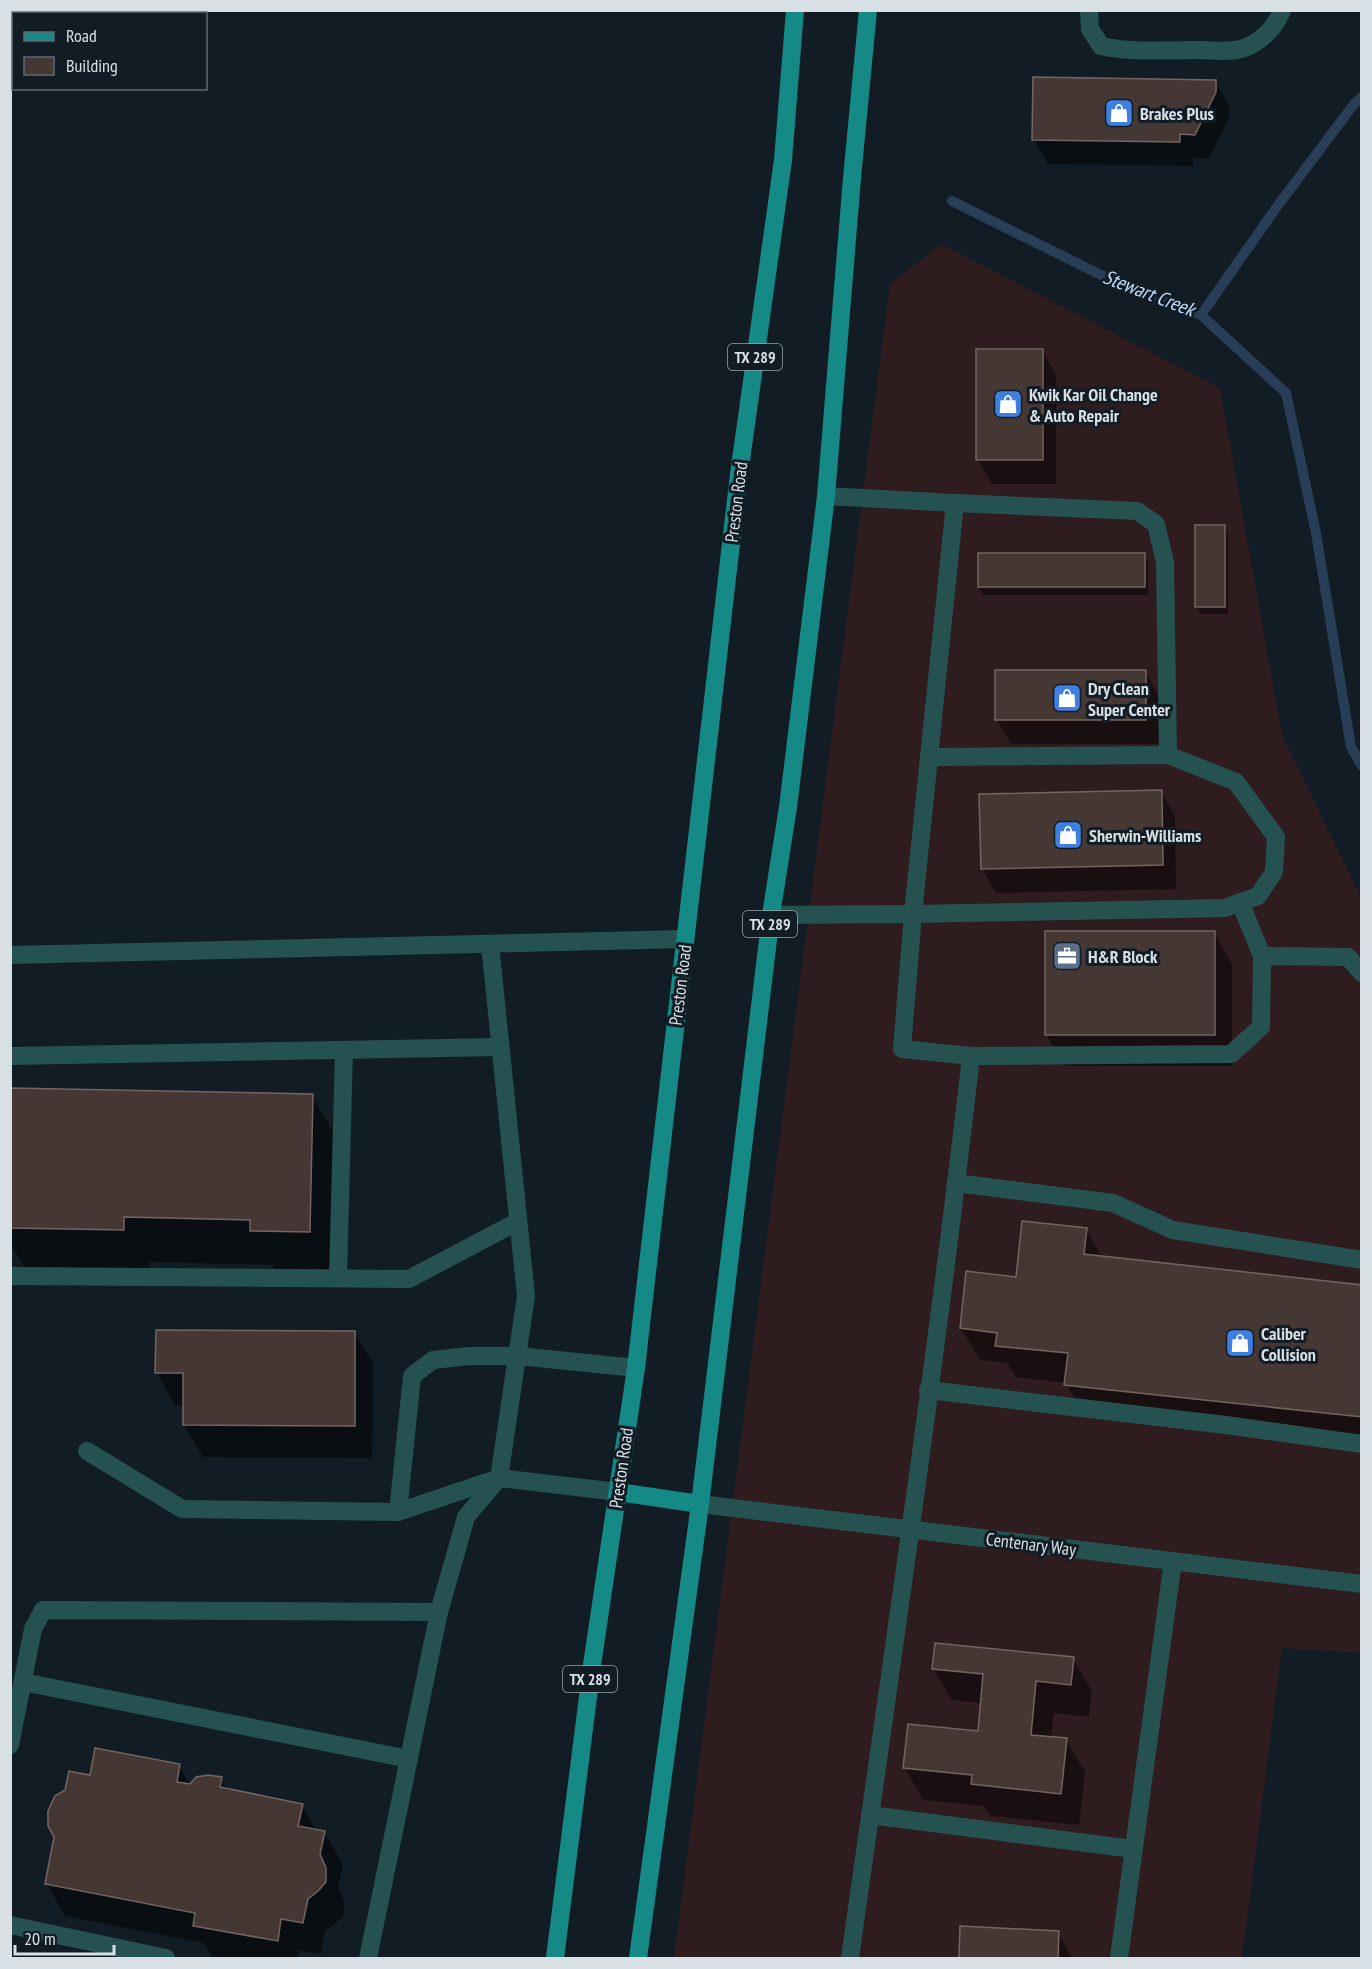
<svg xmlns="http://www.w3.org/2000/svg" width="1372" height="1969" font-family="'PT Sans Narrow',sans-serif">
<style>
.commercial{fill:#2f1c1f}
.shadow{fill:#0007}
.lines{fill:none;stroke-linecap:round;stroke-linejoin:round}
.stream{stroke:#273e56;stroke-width:10}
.building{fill:#453734;stroke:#756561;stroke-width:1.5}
.minor{stroke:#255250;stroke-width:18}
.major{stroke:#148986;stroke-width:18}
.labels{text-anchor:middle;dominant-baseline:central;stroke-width:6;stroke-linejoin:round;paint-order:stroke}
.shield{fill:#121c24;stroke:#9da5ab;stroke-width:1.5}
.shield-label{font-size:16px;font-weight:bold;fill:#d8e0e5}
.poi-label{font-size:18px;font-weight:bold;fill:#d8e0e5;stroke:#121c24;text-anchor:start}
.street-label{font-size:18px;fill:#d8e0e5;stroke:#121c24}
.water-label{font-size:20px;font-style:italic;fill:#c2dcf9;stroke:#121c24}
</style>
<rect width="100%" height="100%" fill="#121c24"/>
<path class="commercial" d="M941 244 1220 388 1282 735 1361 897V1653L1282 1648 1242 1958H674L890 284Z"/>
<g class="shadow">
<path d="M1215 81 1229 106V117L1209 159 1193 158V166L1048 164 1034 140Z"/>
<path d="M1042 350 1056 375V484H992L978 460Z"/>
<path d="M1224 526 1228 534V614H1201L1196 607Z"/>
<path d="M1144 554 1148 562V595H983L979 587Z"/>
<path d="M1145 671 1159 696V744H1011L997 720Z"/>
<path d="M1161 792 1175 816 1176 889 996 893 982 868Z"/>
<path d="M1214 932 1232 964V1066H1065L1046 1034Z"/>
<path d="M10 1089 312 1096 338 1140 335 1276 278 1275 272 1265 149 1262V1275L28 1272 10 1243Z"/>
<path d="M1086 1229 1102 1258 1362 1286V1447L1084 1417 1066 1383 1016 1377 1007 1363 980 1360 961 1328 1017 1278Z"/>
<path d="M354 1332 373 1364 372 1458 203 1457 184 1425 185 1405H175L157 1373Z"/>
<path d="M1073 1659 1092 1691 1089 1717 1054 1713 1051 1738 1066 1740 1085 1772 1079 1825 991 1816 984 1806 923 1800 905 1768 979 1733 982 1703 952 1700 933 1668Z"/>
<path d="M179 1766 191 1786 221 1779 227 1790 302 1805 317 1831 324 1832 343 1864 338 1887 344 1901V1915L336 1923 325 1931 321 1954 299 1950 298 1958H213L204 1943 65 1916 47 1884 91 1777Z"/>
<path d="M962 1928 1058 1932 1072 1958H960Z"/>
</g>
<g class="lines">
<g class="stream">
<path d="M952 201 1111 280 1201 315 1286 393 1316 533 1351 747 1362 766"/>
<path d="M1201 315 1276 208 1354 104 1362 97"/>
</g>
</g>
<g class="building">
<path d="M1033 77 1216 80V92L1195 135 1180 134V142L1032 140Z"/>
<rect x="976" y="349" width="67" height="111"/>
<rect x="1195" y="525" width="30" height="82"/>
<rect x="978" y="553" width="167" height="34"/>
<rect x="995" y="670" width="151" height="50"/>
<path d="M1162 790 1163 865 981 869 979 794Z"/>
<rect x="1045" y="931" width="170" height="104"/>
<path d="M10 1088 313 1094 310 1232 250 1231V1220L124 1217V1230L10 1228Z"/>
<path d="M1022 1221 1087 1228 1084 1254 1362 1285V1417L1064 1385 1068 1353 995 1346 997 1333 960 1328 966 1271 1016 1277Z"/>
<path d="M156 1330 355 1331V1426L183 1425V1373H155Z"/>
<path d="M935 1643 1074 1657 1071 1685 1036 1681 1031 1735 1067 1738 1061 1794 971 1784 972 1775 903 1768 908 1724 978 1731 983 1674 932 1669Z"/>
<path d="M95 1748 180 1764 177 1782 190 1784 196 1777 208 1775 222 1777 220 1787 303 1804 298 1826 325 1831 320 1854 326 1868V1882L318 1891 308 1899 303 1923 281 1919 278 1941 193 1926 195 1913 45 1884 54 1837 48 1826V1811L55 1796 65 1790 69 1771 90 1775Z"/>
<path d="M960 1926 1059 1931 1058 1958H959Z"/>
</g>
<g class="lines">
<g class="minor">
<path d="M1089 10 1090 29 1101 46C1132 53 1165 50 1198 50 1212 50 1231 53 1244 48 1261 42 1276 27 1282 10"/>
<path d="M955 503 1137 511 1156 524 1165 562 1168 755"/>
<path d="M1240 902 1262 956"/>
<path d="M771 915 913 914 955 503 826 496"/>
<path d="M10 955 685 939"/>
<path d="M10 1056 499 1047"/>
<path d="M971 1056 1231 1054 1261 1027 1262 956 1348 957 1362 973"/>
<path d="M956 1183 1113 1203 1173 1230 1362 1260"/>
<path d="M10 1276 409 1279 517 1222"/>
<path d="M338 1278 344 1050"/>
<path d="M928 1390 1226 1425 1362 1444"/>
<path d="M87 1451 182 1509 398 1512 499 1478 618 1492"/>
<path d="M700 1504 1362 1584"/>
<path d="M398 1512 412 1376 433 1360 469 1356H518L636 1368"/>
<path d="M23 1682 409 1759"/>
<path d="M10 1745 33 1629 43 1610 439 1612"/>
<path d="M870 1815 1133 1849"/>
<path d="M10 1925 166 1958"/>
<path d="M368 1958 439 1612 466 1517 499 1478 526 1296 490 944"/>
<path d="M850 1958C892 1658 937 1358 971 1056L902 1049 913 914 1225 908 1258 896 1274 872 1276 837 1236 782 1168 755 929 757"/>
<path d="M1119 1958 1173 1561"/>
</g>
<g class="major">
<path d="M618 1492 700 1504"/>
<path d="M555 1958 592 1665 636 1368 739 474 783 160 795 10"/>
<path d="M638 1958 700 1504 771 915 788 807 826 496 852 178 868 10"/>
</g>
</g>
<defs>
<g id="shop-square" transform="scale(1.5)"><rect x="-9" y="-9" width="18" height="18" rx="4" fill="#3f7fe0" stroke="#121c24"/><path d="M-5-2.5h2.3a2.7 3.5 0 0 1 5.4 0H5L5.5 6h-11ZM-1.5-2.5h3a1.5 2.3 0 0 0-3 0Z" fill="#fff"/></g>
<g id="office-square" transform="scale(1.5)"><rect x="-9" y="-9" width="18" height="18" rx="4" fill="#5c6f8a" stroke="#121c24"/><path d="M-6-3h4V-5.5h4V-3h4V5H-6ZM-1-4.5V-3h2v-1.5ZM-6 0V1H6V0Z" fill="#fff"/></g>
</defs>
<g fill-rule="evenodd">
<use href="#shop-square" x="1119" y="113"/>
<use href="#shop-square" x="1008" y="404"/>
<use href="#shop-square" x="1067" y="698"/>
<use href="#shop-square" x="1068" y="835"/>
<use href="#office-square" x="1067" y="956"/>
<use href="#shop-square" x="1240" y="1343"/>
</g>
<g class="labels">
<g class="shield">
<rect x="728" y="344" width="54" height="26" rx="4.5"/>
<rect x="743" y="911" width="54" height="26" rx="4.5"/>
<rect x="563" y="1666" width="54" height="26" rx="4.5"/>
</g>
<g class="shield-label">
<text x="755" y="357">TX 289</text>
<text x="770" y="924">TX 289</text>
<text x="590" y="1679">TX 289</text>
</g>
<g class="poi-label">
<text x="1140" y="113">Brakes Plus</text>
<text x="1029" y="394">Kwik Kar Oil Change<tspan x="1029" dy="21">&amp; Auto Repair</tspan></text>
<text x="1088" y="688">Dry Clean<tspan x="1088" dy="21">Super Center</tspan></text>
<text x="1089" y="835">Sherwin-Williams</text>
<text x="1088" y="956">H&amp;R Block</text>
<text x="1261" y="1333">Caliber<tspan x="1261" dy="21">Collision</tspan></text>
</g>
<g class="street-label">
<text transform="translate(736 502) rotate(-83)">Preston Road</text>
<text transform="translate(680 985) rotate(-83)">Preston Road</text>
<text transform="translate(621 1468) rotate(-82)">Preston Road</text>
<text transform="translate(1031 1544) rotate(7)">Centenary Way</text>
</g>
<g class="water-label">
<text transform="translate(1149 293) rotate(21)">Stewart Creek</text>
</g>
</g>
<rect width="1372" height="1969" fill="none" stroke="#d8e0e5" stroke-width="24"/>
<rect x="12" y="12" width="195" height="78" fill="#121c24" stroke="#616a71" stroke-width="1.5"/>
<rect x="24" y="32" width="30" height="9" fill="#148986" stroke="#616a71" stroke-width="1.5"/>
<text x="66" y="42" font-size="18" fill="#d8e0e5">Road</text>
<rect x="24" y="57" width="30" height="18" fill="#453734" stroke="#616a71" stroke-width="1.5"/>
<text x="66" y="72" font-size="18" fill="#d8e0e5">Building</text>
<path d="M15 1945v9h99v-9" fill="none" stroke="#d8e0e5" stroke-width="3"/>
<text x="24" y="1945" font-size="18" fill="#d8e0e5" stroke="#121c24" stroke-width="4.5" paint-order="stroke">20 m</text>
</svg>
